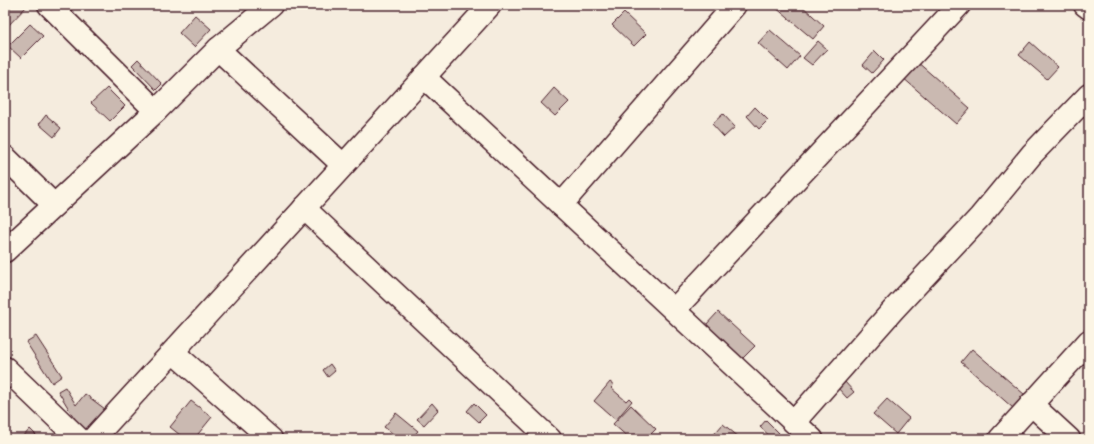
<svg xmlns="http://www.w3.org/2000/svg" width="1094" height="444" font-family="Kalam,sans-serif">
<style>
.building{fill:#cab9b1;stroke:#4a1f2b}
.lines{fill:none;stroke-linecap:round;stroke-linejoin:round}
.minor-casing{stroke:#4a1f2b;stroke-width:25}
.minor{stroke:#fcf5e5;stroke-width:22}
</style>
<rect width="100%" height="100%" fill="#f5ecde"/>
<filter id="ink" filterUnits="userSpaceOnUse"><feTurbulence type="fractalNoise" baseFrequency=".025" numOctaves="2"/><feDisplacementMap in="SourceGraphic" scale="8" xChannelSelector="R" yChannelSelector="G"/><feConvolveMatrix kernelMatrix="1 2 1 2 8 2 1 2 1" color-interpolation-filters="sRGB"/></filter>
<g filter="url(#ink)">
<g class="building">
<path d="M5 5H26L27 6 5 29Z"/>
<path d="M777 5H801L824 26 813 39 775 7Z"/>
<path d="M624 13 646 34 634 46 612 25Z"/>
<path d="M195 15 211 29 194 47 179 33Z"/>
<path d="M30 24 43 36 21 58 8 46Z"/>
<path d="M770 30 800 56 788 70 758 43Z"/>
<path d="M818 41 827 49 812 65 803 58Z"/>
<path d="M1030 42 1058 67 1047 79 1019 55Z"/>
<path d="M875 51 884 60 872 73 863 65Z"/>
<path d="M138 59 162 84 156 90 132 65Z"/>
<path d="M916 61 970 108 956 124 902 77Z"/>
<path d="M107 88 125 106 110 121 91 103Z"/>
<path d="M554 88 569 102 555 116 541 103Z"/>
<path d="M755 107 768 120 759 129 747 116Z"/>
<path d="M723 114 735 127 724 137 712 124Z"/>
<path d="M46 115 61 128 54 137 39 124Z"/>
<path d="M718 312 755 346 741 360 705 326Z"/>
<path d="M36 336 62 376 52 383 26 342Z"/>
<path d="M972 349 1025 395 1013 408 961 362Z"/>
<path d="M330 364 335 371 328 377 323 370Z"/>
<path d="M844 381 854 392 847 398 837 387Z"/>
<path d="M610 382 614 385 611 388 626 401 629 398 632 401 616 420 594 401Z"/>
<path d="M65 387 76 405 85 394 105 409 84 434 58 391Z"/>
<path d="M887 399 909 418 896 434 873 414Z"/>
<path d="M191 401 212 417 194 439H185L170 427Z"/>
<path d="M432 403 438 410 424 425 417 419Z"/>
<path d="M474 403 486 415 479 422 467 411Z"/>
<path d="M631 405 656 429 646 439H630L613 424Z"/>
<path d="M396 413 418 431 411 439H400L384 427Z"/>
<path d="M766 420 779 433 773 439 760 427Z"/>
<path d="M723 424 740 438V439H710Z"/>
<path d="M30 429 40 439H21Z"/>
</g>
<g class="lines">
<g class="minor-casing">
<g id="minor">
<path d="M49 5 156 111"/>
<path d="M1085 5 1089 8"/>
<path d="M218 49 343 165"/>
<path d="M424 77 812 439"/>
<path d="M5 157 54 205"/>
<path d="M561 205 735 5"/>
<path d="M304 208 550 439"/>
<path d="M5 251 156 111 218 49 271 5"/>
<path d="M674 310 959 5"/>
<path d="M173 352 271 439"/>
<path d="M5 368 79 439"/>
<path d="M1031 404 1069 439"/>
<path d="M794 422 894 309 980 217 1032 154 1089 95"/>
<path d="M93 439 490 5"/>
<path d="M1000 439 1089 341"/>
</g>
</g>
<use href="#minor" class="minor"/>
</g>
</g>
<rect width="1094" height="444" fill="none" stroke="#fcf5e5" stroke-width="20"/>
<rect x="10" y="10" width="1074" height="424" fill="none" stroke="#4a1f2b" stroke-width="1.5" filter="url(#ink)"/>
</svg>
